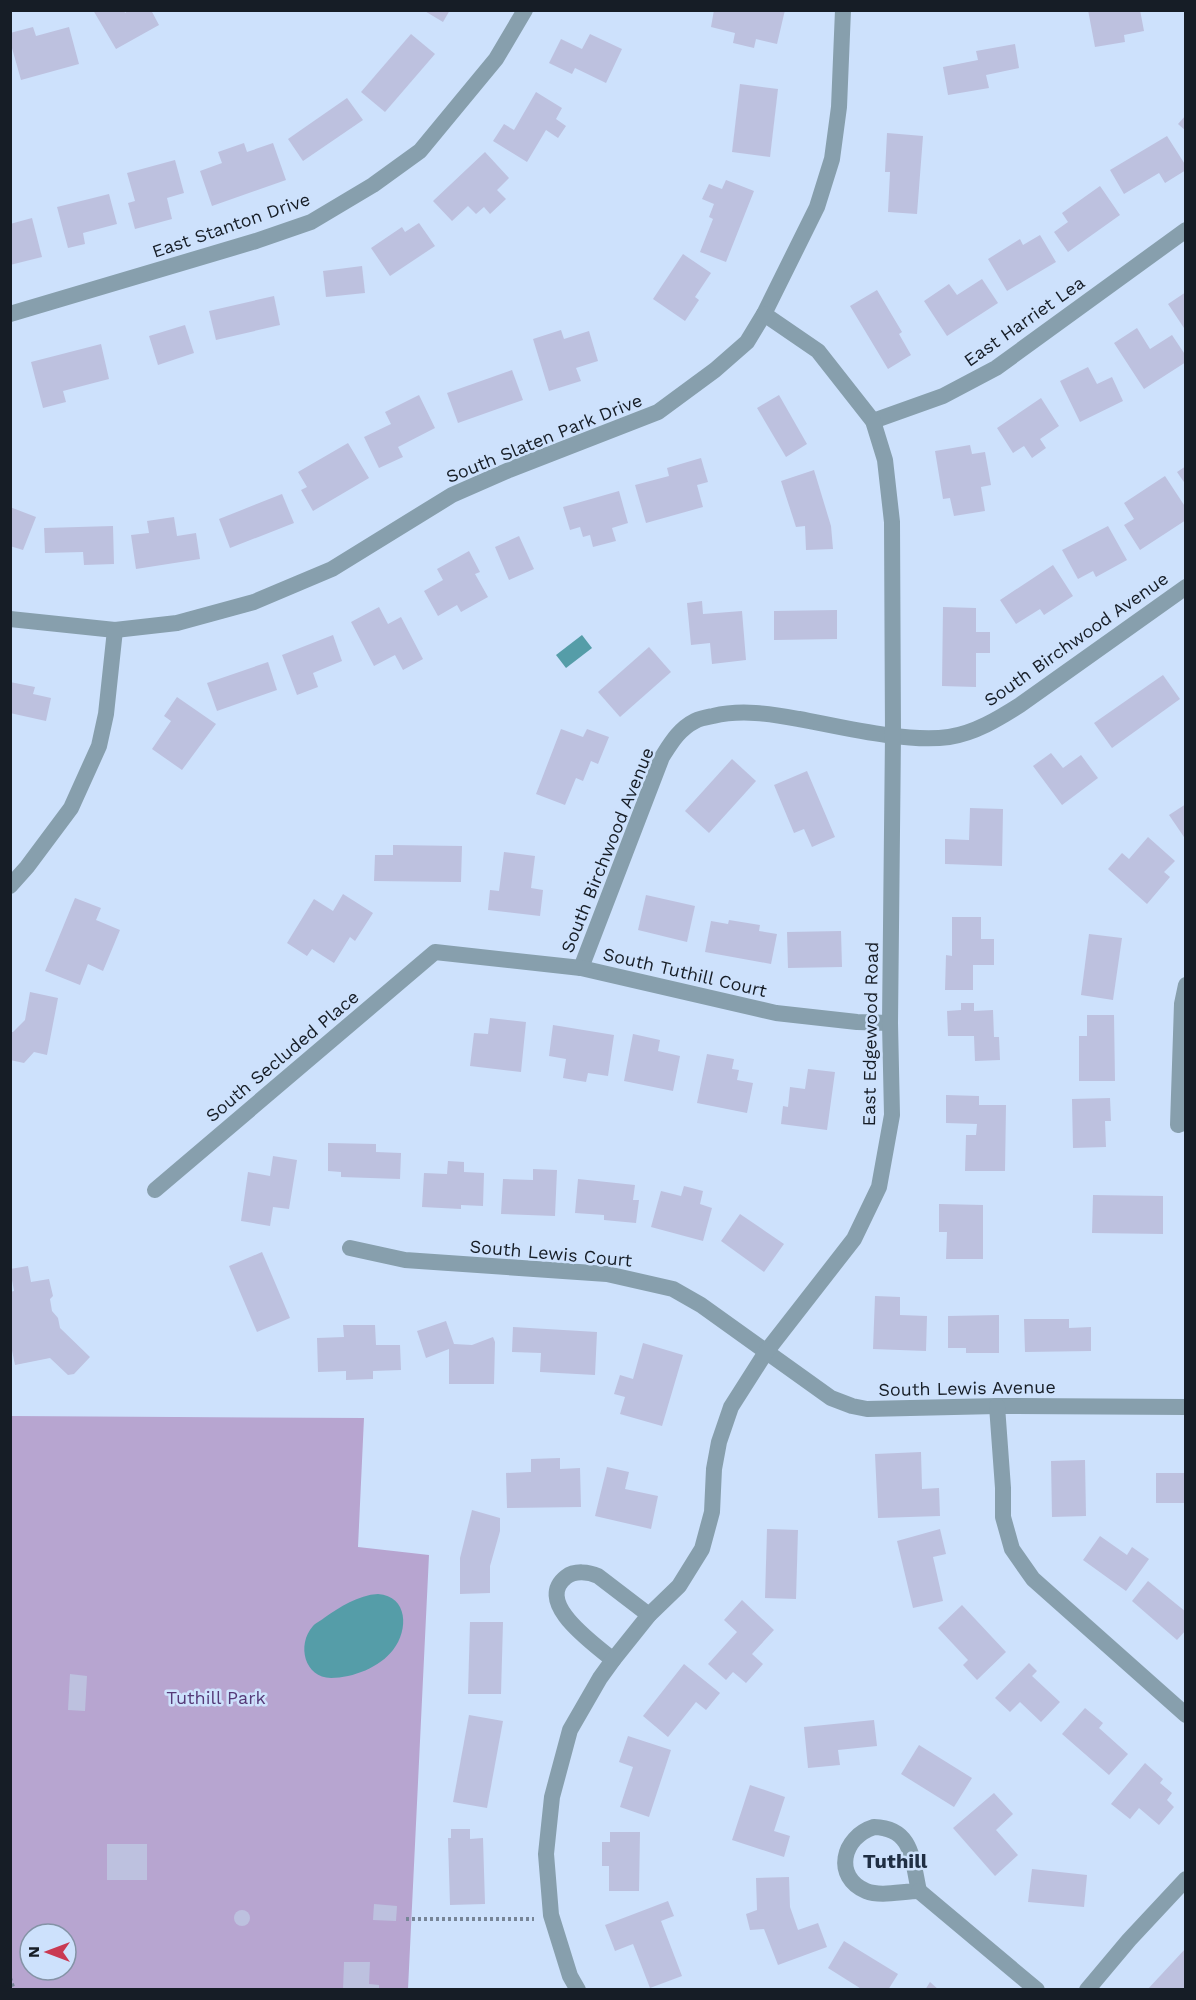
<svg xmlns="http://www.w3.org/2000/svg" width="1196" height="2000" font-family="'Work Sans',sans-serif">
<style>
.green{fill:#b7a5d0;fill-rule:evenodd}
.water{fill:#559da8}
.building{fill:#bdc1df}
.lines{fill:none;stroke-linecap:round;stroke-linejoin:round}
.path{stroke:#778597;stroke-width:4;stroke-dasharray:3 3;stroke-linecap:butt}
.minor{stroke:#879fad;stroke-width:16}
.labels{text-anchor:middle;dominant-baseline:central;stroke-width:5;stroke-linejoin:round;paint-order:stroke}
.street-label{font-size:18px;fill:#161d26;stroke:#cde1fc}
.park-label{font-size:18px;fill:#553977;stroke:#cde1fc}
.neighbourhood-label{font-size:20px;font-weight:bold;fill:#202f44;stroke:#cde1fc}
</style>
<rect width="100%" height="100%" fill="#cde1fc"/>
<path class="green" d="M11 1416 364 1418 358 1547 429 1555 408 1989 11 1990ZM30 1934H66V1970H30Z"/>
<g class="water">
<path d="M582 635 592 648 566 668 556 655Z"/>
<path d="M378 1594C408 1596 409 1630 393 1650 380 1667 353 1678 331 1678 305 1678 296 1645 313 1626 315 1623 321 1621 324 1618 340 1607 358 1595 378 1594Z"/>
</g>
<g class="building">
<path d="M93 10H124L125 13 129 10H151L159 25 116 49Z"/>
<path d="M423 10H450L443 22Z"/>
<path d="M714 10H785L777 44 756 39 754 48 733 43 735 33 711 27Z"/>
<path d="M1088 10H1140L1144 31 1124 35 1125 42 1095 47Z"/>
<path d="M33 27 36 36 69 27 79 64 21 80 10 41V33Z"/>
<path d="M411 34 435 54 385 112 361 92Z"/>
<path d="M590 34 622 49 606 83 575 68 572 74 549 63 561 39 582 49Z"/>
<path d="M1015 44 1019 68 986 75 989 88 948 95 943 67 978 60 976 51Z"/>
<path d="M740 84 778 89 770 157 732 152Z"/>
<path d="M536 92 562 108 556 119 566 126 558 138 546 130 527 162 493 141 504 124 514 130Z"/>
<path d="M347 98 363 120 303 161 288 139Z"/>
<path d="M1186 115V131L1178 124Z"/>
<path d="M887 133 923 136 917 214 888 212 890 172H885Z"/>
<path d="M1167 136 1186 166V170L1165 183 1159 173 1124 194 1110 170Z"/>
<path d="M244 143 247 152 273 143 286 180 212 206 200 171 222 163 218 152Z"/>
<path d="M485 152 509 178 497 190 506 199 490 214 484 207 476 214 468 206 452 221 433 201Z"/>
<path d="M175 160 184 193 167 198 172 219 135 229 128 203 135 201 127 173Z"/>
<path d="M726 180 754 191 726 262 700 252 713 219 709 217 714 204 702 199 709 184 722 189Z"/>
<path d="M1100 186 1120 215 1068 252 1054 232 1068 222 1062 213Z"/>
<path d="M109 194 117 224 83 233 85 244 68 248 57 207Z"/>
<path d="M32 218 42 257 10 265V224Z"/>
<path d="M419 223 435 246 390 276 371 248 402 227 405 232Z"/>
<path d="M1040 235 1056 262 1007 291 988 259 1020 239 1023 245Z"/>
<path d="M683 254 711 273 695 297 699 300 685 321 653 299Z"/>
<path d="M362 266 365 293 326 297 323 271Z"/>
<path d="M982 279 998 303 947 336 924 301 949 284 957 295Z"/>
<path d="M877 290 902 332 899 334 911 355 888 369 850 306Z"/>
<path d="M1186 292V331L1168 304Z"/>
<path d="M274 296 280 325 216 340 209 311Z"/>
<path d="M185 325 194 353 158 365 149 336Z"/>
<path d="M1137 328 1150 349 1172 335 1186 356V362L1144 389 1114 343Z"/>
<path d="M561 330 564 339 589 331 598 361 576 368 581 381 549 391 533 339Z"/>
<path d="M101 344 109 379 63 391 66 402 43 408 31 362Z"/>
<path d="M1088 367 1097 384 1112 377 1123 401 1080 422 1060 381Z"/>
<path d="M512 370 523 400 458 423 447 393Z"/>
<path d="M419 395 435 428 398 447 403 457 379 468 364 437 391 424 385 412Z"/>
<path d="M779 395 807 444 786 457 757 408Z"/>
<path d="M1041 398 1059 426 1040 439 1046 448 1032 458 1024 446 1013 453 997 428Z"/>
<path d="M348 443 369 478 313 511 301 490 307 487 298 472Z"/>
<path d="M970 445 972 454 985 452 991 485 981 487 985 511 954 516 950 498 943 499 935 451Z"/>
<path d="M701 458 708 482 697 485 703 507 646 523 635 485 669 476 667 468Z"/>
<path d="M1186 466V485L1177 472Z"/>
<path d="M814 470 831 526 833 549 806 550 805 526 796 527 781 481Z"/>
<path d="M1165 476 1186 508V520L1140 550 1124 525 1134 519 1124 503Z"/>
<path d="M619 491 628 523 612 528 616 541 593 547 590 535 583 537 580 527 570 530 563 507Z"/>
<path d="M282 494 294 523 230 548 219 519Z"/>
<path d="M10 507 36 517 23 550 10 546Z"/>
<path d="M174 517 177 536 196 533 200 559 136 569 131 535 149 533 147 521Z"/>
<path d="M113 526 114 564 84 565 83 552 45 553 44 528Z"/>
<path d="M1108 526 1127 560 1096 577 1093 571 1078 579 1062 550Z"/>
<path d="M519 536 534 569 509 580 495 547Z"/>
<path d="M469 551 480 572 475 574 488 597 461 612 457 605 438 616 424 591 443 580 437 569Z"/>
<path d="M1053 565 1073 596 1044 615 1040 609 1016 624 1000 600Z"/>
<path d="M702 601 703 614 742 611 746 660 712 664 710 643 691 645 687 603Z"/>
<path d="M379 607 388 624 401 617 423 659 403 670 395 655 374 666 351 622Z"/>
<path d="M943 607 976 608V632H990V653H976V687L942 686Z"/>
<path d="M837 610V639L774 640V611Z"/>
<path d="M333 635 342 661 313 673 318 687 297 695 282 655Z"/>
<path d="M649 647 671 672 620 717 598 692Z"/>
<path d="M268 662 277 690 217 711 207 683Z"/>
<path d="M1163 675 1180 699 1112 748 1094 723Z"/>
<path d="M10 682 35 687 33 694 51 698 46 721 10 713Z"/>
<path d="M177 697 216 724 182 770 152 749 171 721 164 716Z"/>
<path d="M561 729 583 737 587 729 609 737 598 764 591 761 583 781 576 778 565 805 536 794Z"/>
<path d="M1051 753 1063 768 1081 755 1098 778 1062 805 1033 766Z"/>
<path d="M732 759 756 781 709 833 685 811Z"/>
<path d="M807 771 835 837 812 847 804 829 794 833 774 785Z"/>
<path d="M1186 804V840L1169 815Z"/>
<path d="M970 808 1003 809 1002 866 945 864V839L969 840Z"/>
<path d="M1148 837 1175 861 1164 872 1170 877 1147 904 1108 869 1122 853 1129 859Z"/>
<path d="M393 845 462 846 461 882 374 881 375 855H393Z"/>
<path d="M504 852 535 856 531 888 543 890 540 916 488 910 490 890 499 891Z"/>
<path d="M343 894 373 913 355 941 350 937 334 963 312 949 307 956 287 943 314 899 333 911Z"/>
<path d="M646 895 695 906 687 942 638 930Z"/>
<path d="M75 898 101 908 96 920 120 930 103 971 88 964 80 985 45 971Z"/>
<path d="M952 917H981V939H994V965H973V990H945L946 955 952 956Z"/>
<path d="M729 920 760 925 759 931 777 934 771 964 705 952 711 921 728 924Z"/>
<path d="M841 931 842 967 788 968 787 932Z"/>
<path d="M1089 934 1122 938 1113 1000 1081 995Z"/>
<path d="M30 992 58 998 47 1055 34 1052 24 1063 10 1060V1032H13L25 1020Z"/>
<path d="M961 1003H974V1011L993 1010 994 1037H999L1000 1060 975 1061 974 1036H948L947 1011 961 1010Z"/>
<path d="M1087 1015H1114L1115 1081H1079V1036H1087Z"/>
<path d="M490 1018 526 1022 521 1072 470 1066 474 1033 488 1034Z"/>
<path d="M553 1025 614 1035 608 1076 588 1073 586 1082 563 1078 566 1059 549 1056Z"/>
<path d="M633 1034 660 1040 658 1051 680 1056 673 1091 624 1081Z"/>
<path d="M707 1054 734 1059 732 1069 739 1070 737 1080 753 1083 747 1113 697 1103Z"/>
<path d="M808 1069 835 1072 827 1130 781 1124 783 1106 788 1107 790 1087 805 1089Z"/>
<path d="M946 1095 979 1096V1105H1006L1005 1171H965L966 1135H976L977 1124 946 1123Z"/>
<path d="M1110 1098 1111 1121H1105L1106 1147 1073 1148 1072 1099Z"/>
<path d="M328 1143 376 1144V1152L401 1153 400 1179 341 1177V1172L328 1171Z"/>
<path d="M273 1156 297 1160 289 1209 273 1207 270 1226 241 1221 248 1172 270 1176Z"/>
<path d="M448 1161 464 1162V1172L484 1173 483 1206 461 1205V1209L422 1207 424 1173 447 1174Z"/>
<path d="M533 1169 557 1170 555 1216 501 1214 503 1179 533 1180Z"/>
<path d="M578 1179 635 1185 633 1200H639L636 1223 604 1220V1215L575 1213Z"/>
<path d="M684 1186 703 1191 700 1204 712 1208 703 1241 651 1227 661 1191 681 1196Z"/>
<path d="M1093 1195 1163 1196V1234L1092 1233Z"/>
<path d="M939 1204 983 1205V1259H946L947 1232H939Z"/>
<path d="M740 1214 784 1244 764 1272 721 1241Z"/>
<path d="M262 1252 290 1318 257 1332 229 1266Z"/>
<path d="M28 1266 31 1282 49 1279 53 1296 50 1299 52 1311 58 1318 60 1328 90 1357 74 1374 68 1375 50 1358 15 1365 10 1341V1292L14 1291 10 1269Z"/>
<path d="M875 1296 900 1297V1315L927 1316 926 1351 873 1349Z"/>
<path d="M999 1315V1353H966V1348H948V1316Z"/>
<path d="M1024 1319H1069V1328L1091 1327V1351L1025 1352Z"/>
<path d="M446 1321 454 1344 472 1345 493 1337 495 1342 494 1384H449V1349L426 1358 417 1331Z"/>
<path d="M343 1325H375L376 1345H400L401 1370 373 1371V1379L346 1380V1371L318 1372 317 1338 344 1337Z"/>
<path d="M513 1327 597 1332 595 1375 540 1372 541 1353 512 1352Z"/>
<path d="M643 1343 683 1355 662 1426 620 1414 625 1397 614 1394 620 1375 633 1379Z"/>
<path d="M921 1452 922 1489 939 1488 940 1516 878 1518 875 1454Z"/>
<path d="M560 1458V1469L580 1468 581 1507 507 1508 506 1473 531 1472V1459Z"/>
<path d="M1085 1460 1086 1516 1052 1517 1051 1461Z"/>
<path d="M607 1467 629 1472 625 1489 658 1496 651 1529 595 1516Z"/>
<rect x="1156" y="1473" width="30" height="30"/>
<path d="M472 1510 500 1518V1531L490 1566V1593L460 1594V1558Z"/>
<path d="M767 1529 798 1530 796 1599 765 1598Z"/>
<path d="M940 1529 946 1554 933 1557 943 1601 913 1608 897 1541Z"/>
<path d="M1100 1536 1127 1555 1132 1547 1149 1559 1126 1591 1083 1560Z"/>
<path d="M1148 1581 1186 1612V1630L1177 1640 1132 1601Z"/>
<path d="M742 1600 774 1630 752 1654 763 1664 746 1683 733 1672 726 1680 708 1664 737 1632 724 1620Z"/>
<path d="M962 1605 1006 1652 977 1680 963 1665 968 1660 938 1628Z"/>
<path d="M470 1622H503L501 1694H468Z"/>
<path d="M1029 1663 1037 1671 1032 1676 1060 1702 1041 1722 1020 1702 1010 1712 995 1698Z"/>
<path d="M684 1664 720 1693 706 1710 696 1702 668 1737 643 1716Z"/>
<path d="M70 1674 87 1676 85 1711 68 1710Z"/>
<path d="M1085 1708 1103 1723 1099 1728 1128 1754 1109 1775 1062 1734Z"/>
<path d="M469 1715 503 1721 487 1808 453 1802Z"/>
<path d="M874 1720 877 1746 838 1750 840 1765 808 1768 804 1727Z"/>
<path d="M628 1736 671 1750 649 1817 620 1807 633 1767 619 1762Z"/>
<path d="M919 1745 972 1778 954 1807 901 1774Z"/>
<path d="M1145 1763 1163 1779 1160 1783 1172 1793 1167 1800 1174 1807 1159 1825 1139 1808 1130 1819 1111 1804Z"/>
<path d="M750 1785 785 1797 774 1831 790 1836 784 1857 732 1840Z"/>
<path d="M994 1793 1013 1814 996 1830 1018 1855 995 1876 953 1828Z"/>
<path d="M451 1829H470V1839L483 1838 485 1904 450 1905 448 1838H451Z"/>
<path d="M610 1832H640L639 1891H609V1866H602V1842H610Z"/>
<rect x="107" y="1844" width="40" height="36"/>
<path d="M1032 1869 1087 1875 1084 1907 1028 1902Z"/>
<path d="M789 1877 790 1907 798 1930 818 1923 827 1947 778 1965 764 1929 750 1930 746 1914 757 1910 756 1878Z"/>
<path d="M668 1901 674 1916 661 1921 682 1976 650 1988 633 1944 615 1951 605 1925Z"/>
<path d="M374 1904 397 1906 396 1921 373 1920Z"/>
<circle cx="242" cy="1918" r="8"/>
<path d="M844 1941 898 1974 888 1990H863L828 1968Z"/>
<path d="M1186 1948V1990H1147Z"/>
<path d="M344 1962H370L369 1984 379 1985V1990H343Z"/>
<path d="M930 1982 939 1990H925Z"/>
</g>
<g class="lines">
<g class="path">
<path d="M406 1919H534"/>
<path d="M10 1978 14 1990"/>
</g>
<g class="minor">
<path d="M10 314 256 241 311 222 373 185 420 151 496 59 525 10"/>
<path d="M873 421 943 396 996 368 1186 230"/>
<path d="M10 619 115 630 177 623 254 602 332 569 452 495 509 470 658 412 715 370 747 342 764 314 817 207 832 159 839 107 843 10"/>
<path d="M10 886 27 867 71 808 99 746 106 714 115 630"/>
<path d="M581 968 662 757C671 743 679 729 695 721 701 718 708 717 713 716 742 709 770 714 799 719 842 727 907 743 949 737 975 733 998 719 1020 705L1186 587"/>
<path d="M1186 985 1182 1004 1178 1125 1186 1122"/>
<path d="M155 1190 435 952 581 968 776 1013 857 1022 890 1023"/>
<path d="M350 1248 405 1260 607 1274 673 1289 701 1305 831 1398 852 1406 867 1409 997 1406 1186 1407"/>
<path d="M997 1406 1003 1488V1517L1012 1549 1033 1579 1186 1715"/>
<path d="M613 1660C596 1645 533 1603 566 1577 575 1570 589 1572 598 1576L649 1615"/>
<path d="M874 1827C913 1828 912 1860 919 1891 903 1891 881 1897 866 1891 833 1877 842 1837 874 1827Z"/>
<path d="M919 1891 1037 1990"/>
<path d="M578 1990 570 1976 551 1915 546 1854 552 1797 570 1730 600 1678 613 1660 649 1615 679 1586 702 1549 712 1512 714 1469 719 1442 731 1407 766 1352 854 1239 879 1187 892 1115 890 1023 893 735 892 522 885 460 873 421 818 351 764 314"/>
<path d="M1087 1990 1129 1940 1186 1879"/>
</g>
</g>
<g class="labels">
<g class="street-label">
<text transform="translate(231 225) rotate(-19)">East Stanton Drive</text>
<text transform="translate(1024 321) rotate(-35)">East Harriet Lea</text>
<text transform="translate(544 438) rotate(-22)">South Slaten Park Drive</text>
<text transform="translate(1076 639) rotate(-35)">South Birchwood Avenue</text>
<text transform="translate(607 850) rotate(-68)">South Birchwood Avenue</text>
<text transform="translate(685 972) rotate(13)">South Tuthill Court</text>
<text transform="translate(870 1034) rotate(-89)">East Edgewood Road</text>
<text transform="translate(282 1056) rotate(-40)">South Secluded Place</text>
<text transform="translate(551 1253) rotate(5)">South Lewis Court</text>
<text transform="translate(967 1388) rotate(-1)">South Lewis Avenue</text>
</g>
<g class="park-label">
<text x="216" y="1697">Tuthill Park</text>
</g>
<g class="neighbourhood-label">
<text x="895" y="1861">Tuthill</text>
</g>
</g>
<rect width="1196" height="2000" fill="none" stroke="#161d26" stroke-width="24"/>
<g transform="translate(48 1952) rotate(270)"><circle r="28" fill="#cde1fc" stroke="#8493a6" stroke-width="1.5"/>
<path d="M0-4.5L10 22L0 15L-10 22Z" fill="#c93952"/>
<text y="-9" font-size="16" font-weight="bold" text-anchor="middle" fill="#161d26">N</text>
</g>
</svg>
